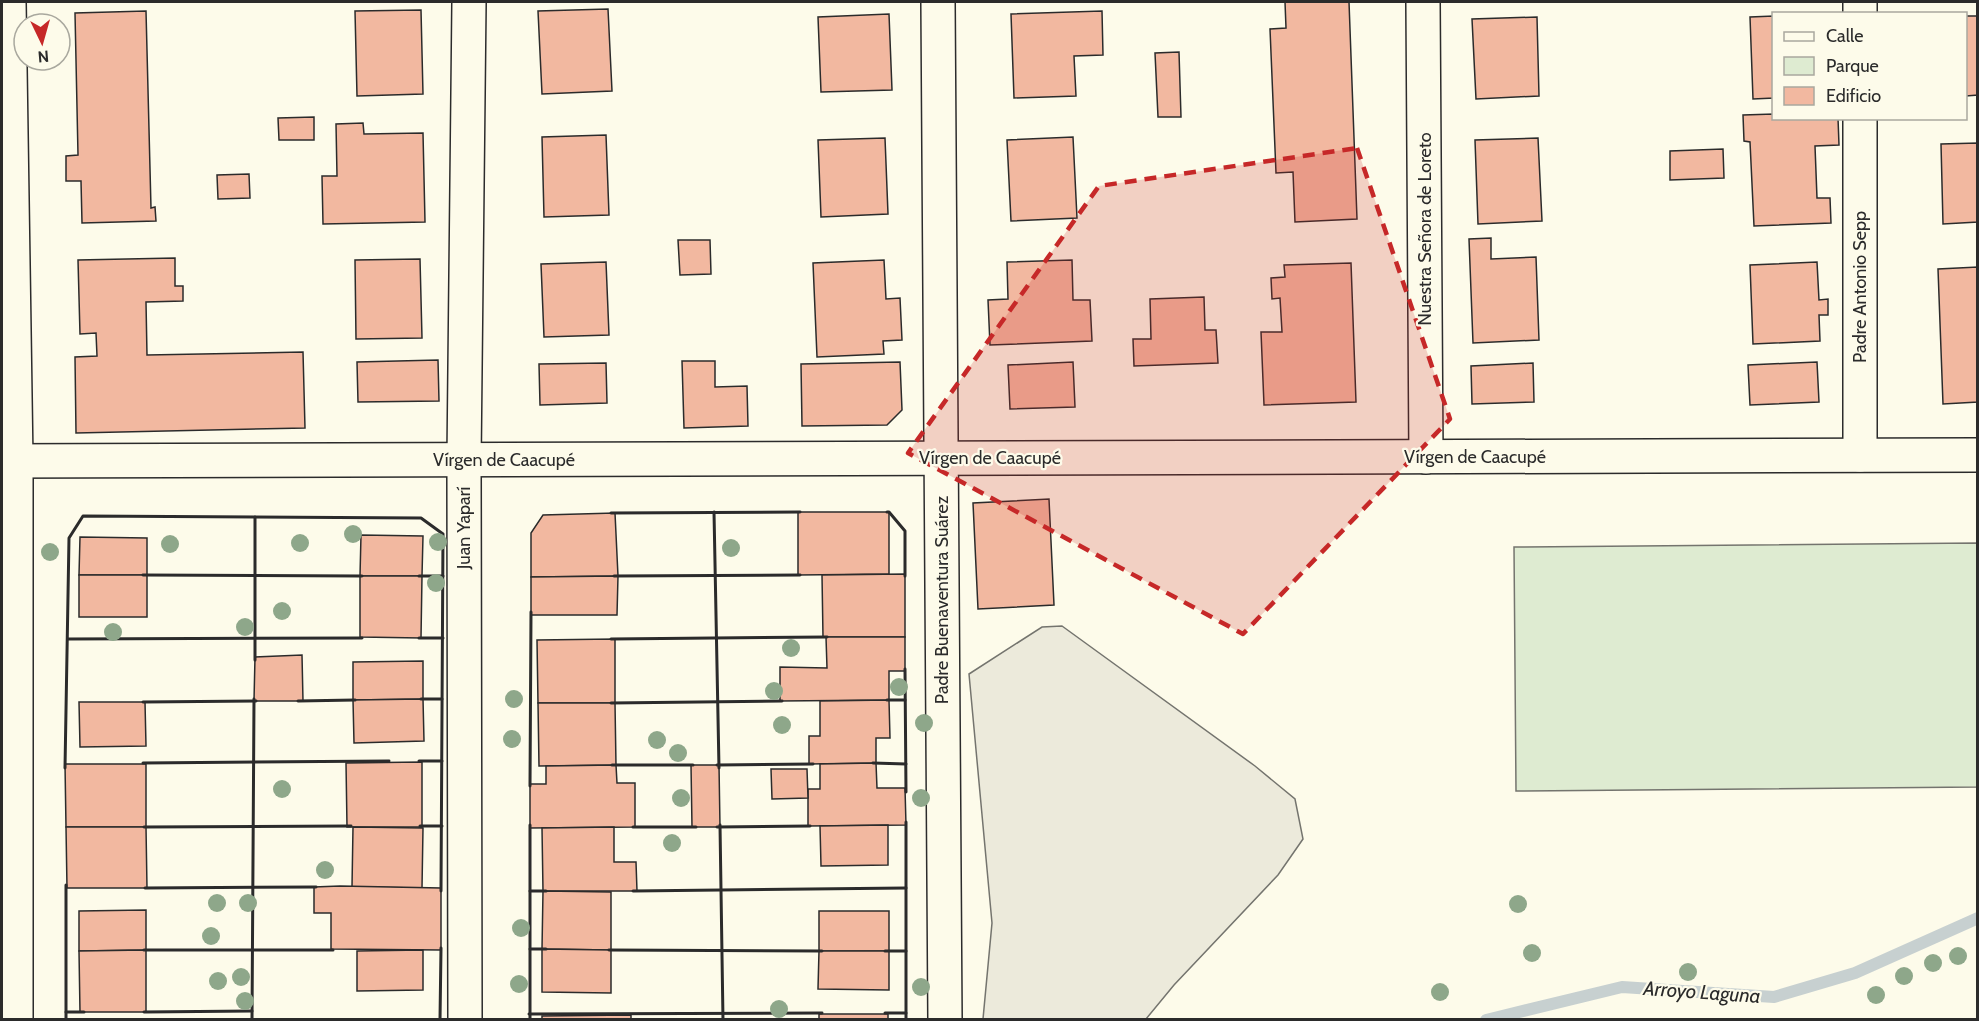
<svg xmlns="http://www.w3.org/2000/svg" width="1979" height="1021" font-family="Cabin,sans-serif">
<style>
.green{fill:#deebd1;stroke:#74746e;stroke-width:1.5}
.parking{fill:#eceadb;stroke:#74746e;stroke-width:1.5}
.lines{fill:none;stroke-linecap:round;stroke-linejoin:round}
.stream{stroke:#c7d0d0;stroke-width:12}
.building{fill:#f2b8a0;stroke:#2b2b2b;stroke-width:1.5}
.minor-casing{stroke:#2b2b2b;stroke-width:36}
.minor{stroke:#fdfbea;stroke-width:33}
.wall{stroke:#2b2b2b;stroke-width:3}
.tree{fill:#8ea78a}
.marked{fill:#c62828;fill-opacity:0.2;stroke:#c62828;stroke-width:4.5;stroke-dasharray:12 8;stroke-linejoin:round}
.labels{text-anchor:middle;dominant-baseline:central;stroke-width:4.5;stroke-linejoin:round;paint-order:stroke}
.street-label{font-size:18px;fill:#2b2b2b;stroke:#fdfbea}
.water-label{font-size:20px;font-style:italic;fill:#2b2b2b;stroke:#fdfbea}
</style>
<rect width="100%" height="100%" fill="#fdfbea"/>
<path class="green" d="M1977 543V787L1516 791 1514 547Z"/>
<path class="parking" d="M1062 626 1255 766 1295 799 1303 839 1278 875 1174 985 1146 1019H983L992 923 969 674 1042 627Z"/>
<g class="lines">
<path class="stream" d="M1486 1020 1622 987 1774 997 1855 973 1978 918"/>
</g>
<g class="building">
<path d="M1285 2H1349L1357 219 1295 222 1293 172 1276 173 1270 29 1286 28Z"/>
<path d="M608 9 612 91 542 94 538 11Z"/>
<path d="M421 10 423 94 357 96 355 11Z"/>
<path d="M146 11 151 208 155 207 156 221 82 223 81 181H66V156L78 155 75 13Z"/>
<path d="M1102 11 1103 55 1074 56 1076 96 1014 98 1011 14Z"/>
<path d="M889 14 892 90 821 92 818 17Z"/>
<path d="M1774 16V98L1753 99 1750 17Z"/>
<path d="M1966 16H1978V95L1966 96Z"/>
<path d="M1537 17 1539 96 1476 99 1472 19Z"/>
<path d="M1179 52 1181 117H1158L1155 53Z"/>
<path d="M1774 114V118H1838L1839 145 1815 146 1817 198H1830L1831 223 1754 226 1750 142 1744 141 1743 115Z"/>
<path d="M314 117V140H279L278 118Z"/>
<path d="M363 123 364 134 423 133 425 222 323 224 322 176H337L336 124Z"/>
<path d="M606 135 609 215 544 217 542 137Z"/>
<path d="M1073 137 1077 218 1011 221 1007 140Z"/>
<path d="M885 138 888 214 821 217 818 140Z"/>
<path d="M1538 138 1542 221 1478 224 1475 140Z"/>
<path d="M1978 143V222L1943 224 1941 144Z"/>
<path d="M1723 149 1724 178 1670 180V151Z"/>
<path d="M249 174 250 198 218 199 217 175Z"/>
<path d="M1491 238V259L1536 257 1539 340 1473 343 1469 239Z"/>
<path d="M678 240H710L711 274 680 275Z"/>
<path d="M175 258V286H183V301L146 302 147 355 303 352 305 428 76 433 75 357 97 356 96 333 80 334 78 260Z"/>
<path d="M420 259 422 338 356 339 355 260Z"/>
<path d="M884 260 886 299 900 298 902 340 883 341 884 354 817 357 813 263Z"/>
<path d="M1072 260 1073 300H1090L1092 341 990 345 988 300 1008 299 1007 262Z"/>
<path d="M606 262 609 335 544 337 541 264Z"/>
<path d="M1817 262 1819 300 1828 299V315H1819L1820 341 1753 344 1750 265Z"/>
<path d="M1351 263 1356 402 1264 405 1261 332H1282L1280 298 1272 299 1271 278 1285 277 1284 265Z"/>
<path d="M1978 267V402L1943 404 1938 269Z"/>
<path d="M1204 297 1205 330H1216L1218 363 1134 366 1133 339H1151L1150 299Z"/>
<path d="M438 360 439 401 358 402 357 362Z"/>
<path d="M682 361H715V387L747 386 748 426 684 428Z"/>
<path d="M900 362 902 410 887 425 802 426 801 364Z"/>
<path d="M1073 362 1075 407 1010 409 1008 365Z"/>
<path d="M1817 362 1819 402 1750 405 1748 365Z"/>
<path d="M606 363 607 403 540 405 539 364Z"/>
<path d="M1533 363 1534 402 1472 404 1471 366Z"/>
<path d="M1049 499 1054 605 978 609 973 503Z"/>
<path d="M798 512H889V574L798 575Z"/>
<path d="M615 513 618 576 531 577V533L543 515Z"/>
<path d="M361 535 423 536 422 576H360Z"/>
<path d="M80 537 147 538V575H79Z"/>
<path d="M905 574V637H823L822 575Z"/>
<rect x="79" y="575" width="68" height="42"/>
<path d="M360 576H422L421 638 360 637Z"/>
<path d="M618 576 617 615H531V577Z"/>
<path d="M826 637H905V671H889V700L780 701V667L827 668Z"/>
<path d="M615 639V703H538L537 640Z"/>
<path d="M302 655 303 701H254L255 657Z"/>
<path d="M423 661V699L353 700V662Z"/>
<path d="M423 699 424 741 354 743 353 700Z"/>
<path d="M889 700 890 738H876V763L809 764V736H820V701Z"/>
<path d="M79 702H145L146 746 80 747Z"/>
<path d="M538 703H615L616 765 539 766Z"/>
<path d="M422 762V827H347L346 763Z"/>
<path d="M876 763 877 788H905L906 825 808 826V789H820V764Z"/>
<path d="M65 764H146V827H66Z"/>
<path d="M616 765 617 783H635V827L530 828V784H546V766Z"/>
<path d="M691 765H719L720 827H692Z"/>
<path d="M771 769H807L808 798 772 799Z"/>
<path d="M888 825V865L821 866 820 826Z"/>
<path d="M66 827H146L147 888H67Z"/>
<path d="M353 827 423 828 422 888 352 887Z"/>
<path d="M614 827V862H636L637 891H543L542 828Z"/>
<path d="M340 886 441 888V950L331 949V913H314V887Z"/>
<path d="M543 891 611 892V950L542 949Z"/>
<path d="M146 910V950L79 951V911Z"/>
<rect x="819" y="911" width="70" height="40"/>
<path d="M542 949 611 950V993L542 992Z"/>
<path d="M146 950V1012H80L79 951Z"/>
<path d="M423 950V990L357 991V951Z"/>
<path d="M819 951H889V990L818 989Z"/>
<rect x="819" y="1014" width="69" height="6"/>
<path d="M631 1015V1020H542V1016Z"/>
</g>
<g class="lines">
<g class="minor-casing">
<g id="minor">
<path d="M9 2 16 461V1020"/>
<path d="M938 2 945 1020"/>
<path d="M1423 2 1426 457"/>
<path d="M1860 2V14"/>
<path d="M1860 118V455"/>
<path d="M2 461 1978 455"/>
<path d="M465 1020 464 460 469 2"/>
</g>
</g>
<use href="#minor" class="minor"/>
<g class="wall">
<path d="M714 512 719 768"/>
<path d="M887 512H889L905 531V576"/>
<path d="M611 513 800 512"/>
<path d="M143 575 362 576"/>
<path d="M419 576H443"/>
<path d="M614 576 800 575"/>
<path d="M419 638H443"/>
<path d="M68 639 362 638"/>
<path d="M611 639 827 637"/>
<path d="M255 660V517"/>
<path d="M905 669 906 792"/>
<path d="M421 699H442"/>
<path d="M887 700H905"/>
<path d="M298 701 355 700"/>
<path d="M143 702 256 701"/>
<path d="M611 703 782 701"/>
<path d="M419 761H442"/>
<path d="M143 763 389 761"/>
<path d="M873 763 906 764"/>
<path d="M612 765H693"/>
<path d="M717 765 813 764"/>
<path d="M65 768 69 538 83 516 421 518 443 534 441 891"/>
<path d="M530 786 531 612"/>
<path d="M906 822V1020"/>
<path d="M720 825 723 1020"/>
<path d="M420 826H442"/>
<path d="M144 827 351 826"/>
<path d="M633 827H696"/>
<path d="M717 827 810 826"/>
<path d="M145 888 316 887"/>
<path d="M530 891H546"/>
<path d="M633 891 906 888"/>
<path d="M530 949H546"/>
<path d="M144 950H333"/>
<path d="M609 950 822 951"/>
<path d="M885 951H906"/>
<path d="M66 1012H84"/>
<path d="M144 1012 252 1011"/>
<path d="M885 1013H906"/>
<path d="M529 1014 822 1013"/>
<path d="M66 1020V885"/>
<path d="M252 1020 254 699"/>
<path d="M440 1020 441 948"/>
<path d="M530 1020V825"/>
</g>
</g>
<g class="tree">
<circle cx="353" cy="534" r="9"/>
<circle cx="438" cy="542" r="9"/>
<circle cx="300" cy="543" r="9"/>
<circle cx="170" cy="544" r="9"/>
<circle cx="731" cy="548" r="9"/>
<circle cx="50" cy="552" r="9"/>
<circle cx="436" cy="583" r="9"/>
<circle cx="282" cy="611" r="9"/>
<circle cx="245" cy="627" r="9"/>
<circle cx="113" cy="632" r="9"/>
<circle cx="791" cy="648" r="9"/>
<circle cx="899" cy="687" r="9"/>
<circle cx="774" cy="691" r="9"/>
<circle cx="514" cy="699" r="9"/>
<circle cx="924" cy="723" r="9"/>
<circle cx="782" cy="725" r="9"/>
<circle cx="512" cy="739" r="9"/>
<circle cx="657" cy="740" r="9"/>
<circle cx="678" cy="753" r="9"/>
<circle cx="282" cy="789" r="9"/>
<circle cx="681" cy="798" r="9"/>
<circle cx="921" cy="798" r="9"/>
<circle cx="672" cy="843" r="9"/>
<circle cx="325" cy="870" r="9"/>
<circle cx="217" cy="903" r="9"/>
<circle cx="248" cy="903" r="9"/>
<circle cx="1518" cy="904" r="9"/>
<circle cx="521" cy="928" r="9"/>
<circle cx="211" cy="936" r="9"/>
<circle cx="1532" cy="953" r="9"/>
<circle cx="1958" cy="956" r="9"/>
<circle cx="1933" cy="963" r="9"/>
<circle cx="1688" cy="972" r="9"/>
<circle cx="1904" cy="976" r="9"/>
<circle cx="241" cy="977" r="9"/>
<circle cx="218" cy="981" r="9"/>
<circle cx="519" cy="984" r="9"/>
<circle cx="921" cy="987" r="9"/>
<circle cx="1440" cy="992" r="9"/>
<circle cx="1876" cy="995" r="9"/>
<circle cx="245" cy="1001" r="9"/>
<circle cx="779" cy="1009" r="9"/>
</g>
<path class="marked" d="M1357 148 1450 419 1243 634 908 453 1099 186Z"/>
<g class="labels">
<g class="street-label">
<text transform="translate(1425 229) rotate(-90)">Nuestra Señora de Loreto</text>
<text transform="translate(1860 287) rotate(-90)">Padre Antonio Sepp</text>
<text x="1475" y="457">Vírgen de Caacupé</text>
<text x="990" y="458">Vírgen de Caacupé</text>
<text x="504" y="460">Vírgen de Caacupé</text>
<text transform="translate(464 528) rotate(-90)">Juan Yaparí</text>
<text transform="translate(942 600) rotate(-90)">Padre Buenaventura Suárez</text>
</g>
<g class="water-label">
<text transform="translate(1702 992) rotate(4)">Arroyo Laguna</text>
</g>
</g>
<rect width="1979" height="1021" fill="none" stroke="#2b2b2b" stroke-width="6"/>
<rect x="1772" y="12" width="195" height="108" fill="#fdfbea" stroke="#a9a89e" stroke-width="1.5"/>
<rect x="1784" y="32" width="30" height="9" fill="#fdfbea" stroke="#a9a89e" stroke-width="1.5"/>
<text x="1826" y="42" font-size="18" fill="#2b2b2b">Calle</text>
<rect x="1784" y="57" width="30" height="18" fill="#deebd1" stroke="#a9a89e" stroke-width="1.5"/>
<text x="1826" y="72" font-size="18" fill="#2b2b2b">Parque</text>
<rect x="1784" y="87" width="30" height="18" fill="#f2b8a0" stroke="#a9a89e" stroke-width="1.5"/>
<text x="1826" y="102" font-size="18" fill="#2b2b2b">Edificio</text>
<g transform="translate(42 42) rotate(175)"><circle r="28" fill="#fdfbea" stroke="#a9a89e" stroke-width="1.5"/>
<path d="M0-4.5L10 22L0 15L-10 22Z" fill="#c62828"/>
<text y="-9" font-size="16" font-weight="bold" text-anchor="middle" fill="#2b2b2b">N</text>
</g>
</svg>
